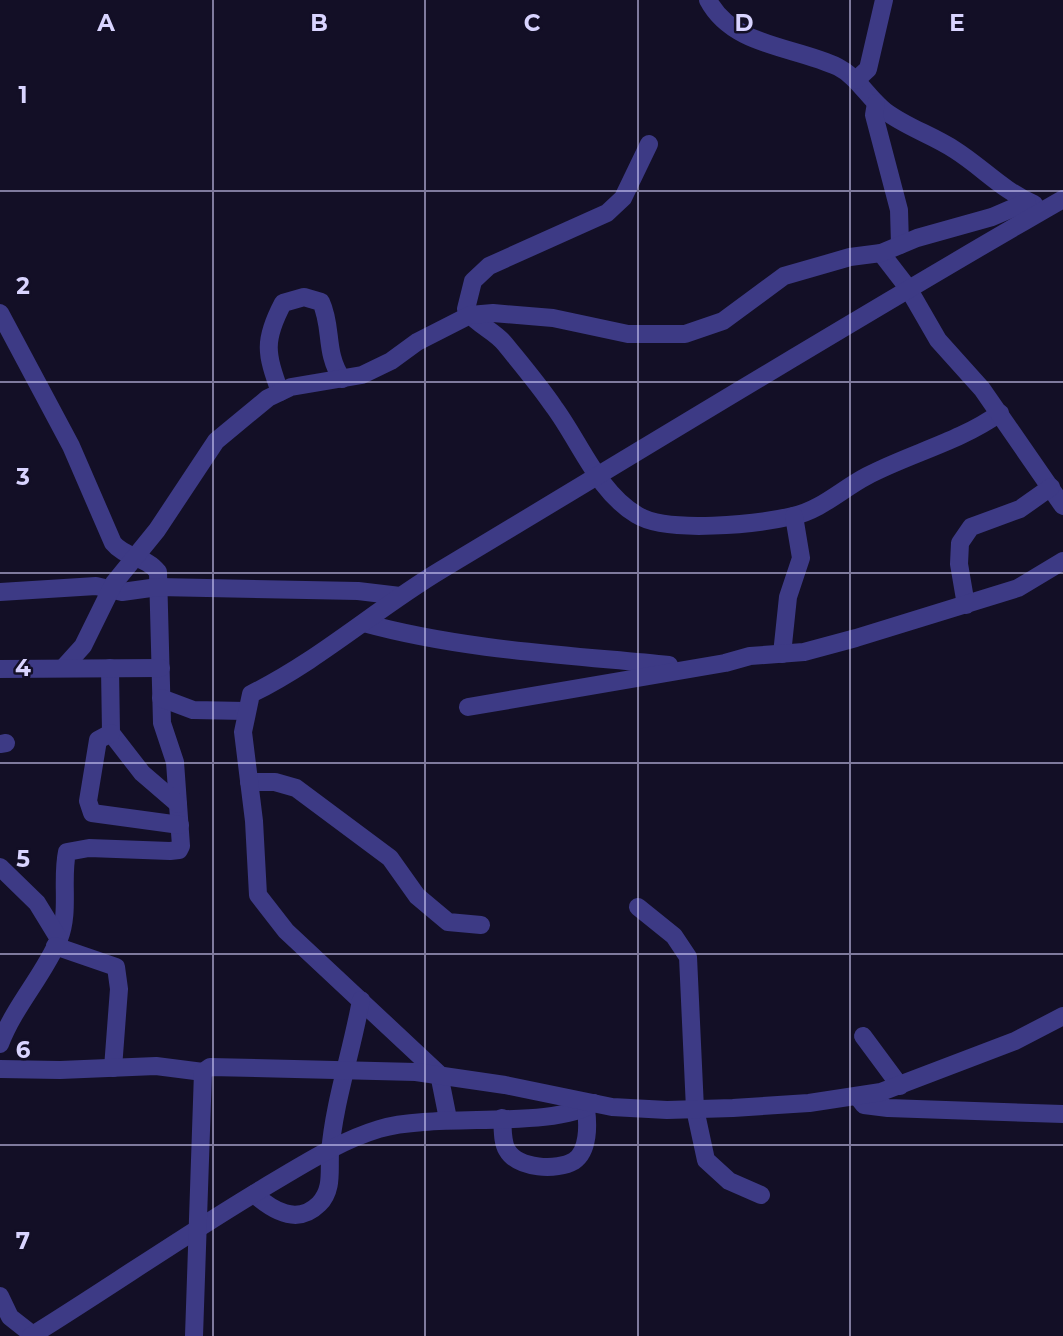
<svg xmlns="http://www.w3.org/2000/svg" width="1063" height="1336" font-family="Montserrat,sans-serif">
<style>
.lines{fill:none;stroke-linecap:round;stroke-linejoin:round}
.minor{stroke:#3d3a85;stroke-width:18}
.grid{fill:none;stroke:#d9d4ff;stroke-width:2;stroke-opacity:0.55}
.grid-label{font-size:23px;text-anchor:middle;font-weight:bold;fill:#d9d4ff;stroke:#130f26;stroke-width:5;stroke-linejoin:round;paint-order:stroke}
</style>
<rect width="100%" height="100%" fill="#130f26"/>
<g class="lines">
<g class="minor">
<path d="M708 0C733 47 794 46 838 67 858 77 867 97 885 111 906 127 932 135 955 150 982 167 1003 191 1034 204"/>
<path d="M856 80 868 69 884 0"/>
<path d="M876 103 874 115 899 210 900 245"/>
<path d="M649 144 623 198 607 213 489 266 473 281 466 309C476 325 494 330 505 344 522 365 539 385 554 407 580 442 598 492 637 515 667 534 758 524 793 516 821 510 842 489 867 476 911 453 959 442 1000 413"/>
<path d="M881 253 908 288 938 340 982 389 1063 506"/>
<path d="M0 313 71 446 113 543C125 558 146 556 158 572L162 723 175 762 181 846 179 850 170 851 89 848 67 852C61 880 70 912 59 939 44 975 15 1005 0 1044"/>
<path d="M280 392C266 353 263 341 283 303L304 297 321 302C333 328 324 352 342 379"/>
<path d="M0 592 96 586 122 592 158 587 358 591 400 596"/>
<path d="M966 605 959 564 960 543 971 527 1020 509 1051 487"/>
<path d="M364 623C462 650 568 655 669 665"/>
<path d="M782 654 788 597 801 558 794 516"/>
<path d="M64 667 83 646 114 583 157 530 216 441 268 398 291 387 362 375 391 361 417 342 470 315 493 313 553 318 628 334H685L723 321 784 276 850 257 881 253 917 238 992 217 1027 202"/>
<path d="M110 668 111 733 142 773 178 804"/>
<path d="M0 669 161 668"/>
<path d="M161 698 193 710 246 711"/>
<path d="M468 707 725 663 750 656 804 652 856 638 1018 588 1063 561"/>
<path d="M111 733 98 740 88 801 92 813 180 825"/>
<path d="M0 744 6 743"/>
<path d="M249 782H275L296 788 390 858 417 896 448 922 481 925"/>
<path d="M0 867 37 903 59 939"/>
<path d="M638 907 674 936 688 957 695 1109 706 1160 729 1181 761 1195"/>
<path d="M55 946 116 967 119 989 113 1068"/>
<path d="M863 1036 900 1086"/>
<path d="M0 1069 60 1070 156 1066 203 1072"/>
<path d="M857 1096 864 1105 888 1108 1063 1114"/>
<path d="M502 1118C503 1128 502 1142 507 1150 518 1169 557 1171 574 1161 589 1151 588 1124 586 1109"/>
<path d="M448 1119 439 1074 286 931 258 895 254 821 243 732 251 694C320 660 376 609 441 570 648 446 854 319 1063 199"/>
<path d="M254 1194C272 1210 297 1226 319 1204 333 1190 329 1171 330 1153 334 1102 352 1051 361 1000"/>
<path d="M0 1296 10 1317 33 1335"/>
<path d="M31 1336C110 1287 186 1234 265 1187 301 1166 339 1141 379 1129 436 1112 553 1130 594 1103"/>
<path d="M194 1336 203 1072 210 1067 416 1072 505 1085 612 1107 667 1110 733 1108 809 1103 881 1092 1015 1041 1063 1016"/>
</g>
</g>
<path class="grid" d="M213 0V1336M425 0V1336M638 0V1336M850 0V1336M0 191H1063M0 382H1063M0 573H1063M0 763H1063M0 954H1063M0 1145H1063"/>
<g class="grid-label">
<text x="106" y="31">A</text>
<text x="319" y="31">B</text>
<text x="532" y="31">C</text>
<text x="744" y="31">D</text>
<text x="957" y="31">E</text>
<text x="23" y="103">1</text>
<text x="23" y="294">2</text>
<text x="23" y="485">3</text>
<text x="23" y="676">4</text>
<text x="23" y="867">5</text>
<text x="23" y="1058">6</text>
<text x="23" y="1249">7</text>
</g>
</svg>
